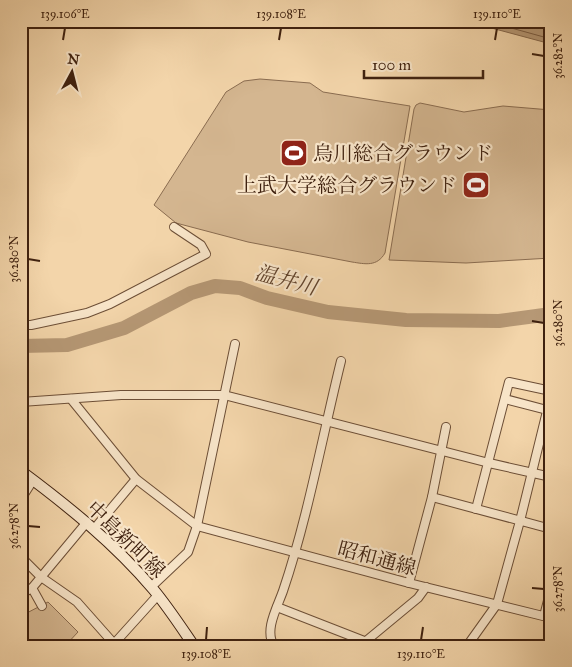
<svg xmlns="http://www.w3.org/2000/svg" width="572" height="667" font-family="'IM FELL Great Primer','Noto Serif JP',serif">
<style>
.green{fill:#d4b690;stroke:#8a6c50}
.water{fill:#b69875;stroke:#86684c}
.lines{fill:none;stroke-linecap:round;stroke-linejoin:round}
.shore{stroke:#7a5c42;stroke-width:1}
.river{stroke:#b69875;stroke-width:14}
.minor-casing{stroke:#6c4e36;stroke-width:10}
.secondary-casing{stroke:#3f210f;stroke-width:12}
.minor{stroke:#f7e4c8;stroke-width:8}
.secondary{stroke:#f7e4c8;stroke-width:10}
.ticks{fill:none;stroke:#3f210f;stroke-width:2}
.labels{text-anchor:middle;dominant-baseline:central;stroke-width:4.5;stroke-linejoin:round;paint-order:stroke}
.poi-label{font-size:20px;fill:#3f210f;stroke:#f7e4c8;text-anchor:start}
.street-label{font-size:20px;fill:#3f210f;stroke:#f7e4c8}
.water-label{font-size:21px;font-style:italic;fill:#63452e;stroke:#f7e4c8}
.neatline{fill:none;stroke:#3f210f;stroke-width:2}
.ticks-label{font-size:12px;text-anchor:middle;fill:#3f210f}
</style>
<rect width="100%" height="100%" fill="#f3d5aa"/>
<filter id="stains"><feTurbulence type="fractalNoise" baseFrequency=".004" numOctaves="4"/><feColorMatrix values="0 0 0 0 .2 0 0 0 0 .09 0 0 0 0 .02 0 0 0 .5 -.17"/></filter>
<radialGradient id="worn" r=".72"><stop offset=".6" stop-color="#630" stop-opacity="0"/><stop offset="1" stop-color="#630" stop-opacity=".3"/></radialGradient>
<g class="green">
<path d="M260 79 310 83 323 92 410 106 385 253C377 267 365 264 352 262L248 242 176 223 154 205 226 92 244 81Z"/>
<path d="M420 103 464 112 503 106 551 110V258L466 263 389 260 414 109 416 105Z"/>
<path d="M48 602 78 632 65 646H31L21 624V616Z"/>
</g>
<path class="water" d="M457 21H551V44L484 26Z"/>
<g class="lines">
<path class="shore" d="M486 21 551 39"/>
<path class="river" d="M21 346 67 345 124 328 191 293 215 286 240 288 267 298 328 312 406 320 499 321 551 314"/>
<g class="minor-casing">
<g id="minor">
<path d="M21 325H31L87 313 110 304 206 254 201 245 174 227"/>
<path d="M550 364H551"/>
<path d="M71 399 136 479 197 526 409 583 551 618"/>
<path d="M505 399 547 410"/>
<path d="M21 402 121 395H224L489 463 551 477"/>
<path d="M432 497 551 529"/>
<path d="M21 499 33 480"/>
<path d="M476 509 509 382 551 391"/>
<path d="M94 529 136 479"/>
<path d="M21 557 41 577 77 602 116 646"/>
<path d="M409 583 432 497 446 427"/>
<path d="M151 587 188 552 197 526 235 344"/>
<path d="M32 588 42 606"/>
<path d="M21 594 32 588 87 522"/>
<path d="M277 607 377 646"/>
<path d="M544 616 551 589"/>
<path d="M65 645 66 646"/>
<path d="M112 646 158 595"/>
<path d="M274 646C264 630 277 608 283 591 308 517 322 438 341 361"/>
<path d="M360 646 418 598 426 587"/>
<path d="M467 646 497 604 520 521 551 395"/>
</g>
</g>
<g class="secondary-casing">
<path id="secondary" d="M21 471C68 506 115 544 153 589 168 607 181 627 194 646"/>
</g>
<use href="#minor" class="minor"/>
<use href="#secondary" class="secondary"/>
</g>
<path class="ticks" d="M63 40 65 28M279 40 281 28M495 40 497 28M532 54 544 56M28 259 40 261M532 321 544 323M28 526 40 527M532 588 544 589M206 640 207 627M421 640 423 627"/>
<defs>
<g id="stadium-square" transform="scale(1.4375)"><rect x="-9" y="-9" width="18" height="18" rx="4" fill="#8f2418" stroke="#f7e4c8"/><path d="M0-5a6.5 5 0 1 0 0 10a6.5 5 0 1 0 0-10ZM-3.5-1.8h7v3.6h-7Z" fill="#fff"/></g>
</defs>
<g fill-rule="evenodd">
<use href="#stadium-square" x="294" y="153"/>
<use href="#stadium-square" x="476" y="185"/>
</g>
<g class="labels">
<g class="poi-label">
<text x="313" y="153">烏川総合グラウンド</text>
<text x="457" y="185" text-anchor="end">上武大学総合グラウンド</text>
</g>
<g class="street-label">
<text transform="translate(126 539) rotate(44)">中島新町線</text>
<text transform="translate(377 558) rotate(15)">昭和通線</text>
</g>
<g class="water-label">
<text transform="translate(286 280) rotate(15)">温井川</text>
</g>
</g>
<rect width="572" height="667" fill="none" stroke="#f3d5aa" stroke-width="55"/>
<g transform="translate(72 72) rotate(7)" stroke="#f7e4c8" stroke-width="4" paint-order="stroke">
<path d="M0-4L9 19L0 12L-9 19Z" fill="#3f210f"/>
<text y="-8" font-size="14" font-weight="bold" text-anchor="middle" fill="#3f210f">N</text>
</g>
<path d="M364 70v8h119v-8" fill="none" stroke="#3f210f" stroke-width="2.5"/>
<text x="372" y="70" font-size="15" fill="#3f210f" stroke="#f7e4c8" stroke-width="4" paint-order="stroke">100 m</text>
<rect x="28" y="28" width="516" height="612" class="neatline"/>
<g class="ticks-label">
<text x="65" y="18">139.106°E</text>
<text x="281" y="18">139.108°E</text>
<text x="497" y="18">139.110°E</text>
<text transform="translate(558 56) rotate(-90)" y="4">36.282°N</text>
<text transform="translate(14 259) rotate(-90)" y="4">36.280°N</text>
<text transform="translate(558 323) rotate(-90)" y="4">36.280°N</text>
<text transform="translate(14 526) rotate(-90)" y="4">36.278°N</text>
<text transform="translate(558 589) rotate(-90)" y="4">36.278°N</text>
<text x="206" y="658">139.108°E</text>
<text x="421" y="658">139.110°E</text>
</g>
<rect width="100%" height="100%" filter="url(#stains)"/>
<rect width="100%" height="100%" fill="url(#worn)"/>
</svg>
